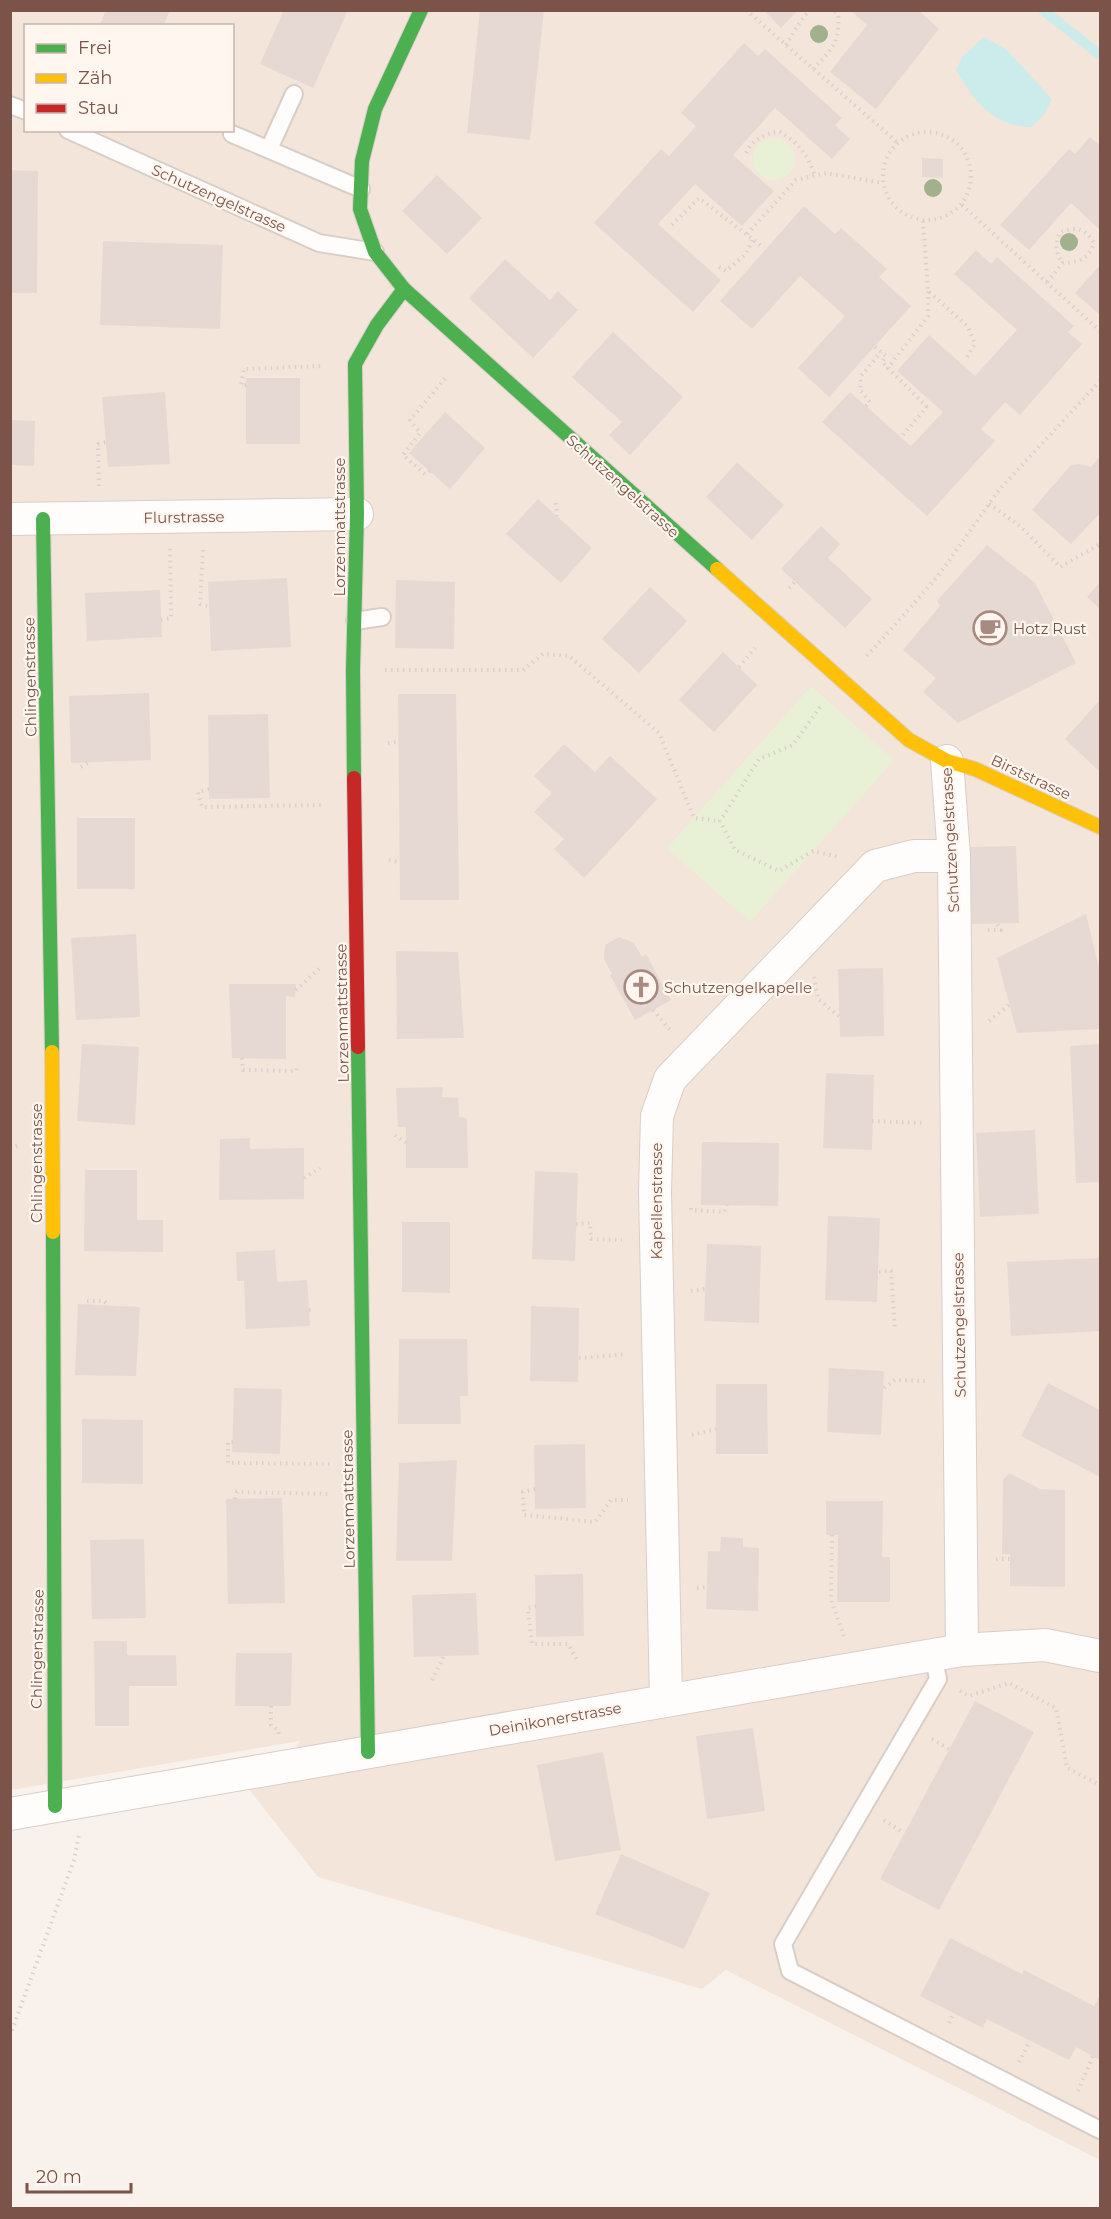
<svg xmlns="http://www.w3.org/2000/svg" width="1111" height="2219" font-family="Montserrat,sans-serif">
<style>
.residential{fill:#f4e5da;fill-rule:evenodd}
.green{fill:#e8f0d5}
.water{fill:#cceceb}
.lines{fill:none;stroke-linecap:round;stroke-linejoin:round}
.stream{stroke:#cceceb;stroke-width:10}
.building{fill:#e6d9d3}
.lane-casing{stroke:#d8cec8;stroke-width:20}
.street-casing{stroke:#d8cec8;stroke-width:34}
.fast-casing{stroke:#dacfca;stroke-width:16}
.slow-casing{stroke:#dacfca;stroke-width:16}
.jam-casing{stroke:#dacfca;stroke-width:16}
.path{stroke:#dcd0cd;stroke-width:4;stroke-dasharray:1.5 4.5;stroke-linecap:butt}
.lane{stroke:#fefdfc;stroke-width:16}
.street{stroke:#fefdfc;stroke-width:32}
.fast{stroke:#4caf50;stroke-width:14}
.slow{stroke:#ffc107;stroke-width:14}
.jam{stroke:#c62828;stroke-width:14}
.tree{fill:#a0b18b}
.labels{text-anchor:middle;dominant-baseline:central;stroke-width:4.5;stroke-linejoin:round;paint-order:stroke}
.street-label{font-size:15px;fill:#7b5348;stroke:#fff7ef}
.poi-label{font-size:15px;fill:#7b5348;stroke:#fff7ef;text-anchor:start}
</style>
<rect width="100%" height="100%" fill="#f9f2ec"/>
<path class="residential" d="M11 11H1100V2160L726 1970 702 1989 318 1877 247 1787 276 1782 300 1741 11 1790ZM26 26H232V130H26Z"/>
<g class="green">
<circle cx="774" cy="159" r="21"/>
<path d="M811 686 894 760 750 922 667 848Z"/>
</g>
<path class="water" d="M984 37 1006 49 1052 99 1044 115 1031 127C993 127 974 101 956 70L962 57Z"/>
<g class="lines">
<path class="stream" d="M1043 10 1100 55"/>
</g>
<g class="building">
<path d="M106 10H170L163 26H99Z"/>
<path d="M284 10H348L313 88 260 64Z"/>
<path d="M480 10H544L530 140 467 133Z"/>
<path d="M764 10H798L781 28Z"/>
<path d="M850 10H918L939 29 876 109 830 72 867 25Z"/>
<path d="M744 43 758 56 765 49 842 118 835 125 850 139 832 159 775 108 733 155 774 191 742 226 695 184 658 224 721 280 693 312 594 223 661 149 669 156 696 126 681 113Z"/>
<path d="M1090 137 1100 146V230L1071 203 1029 250 1000 225 1069 149 1075 154Z"/>
<path d="M922 158 943 159V178L922 177Z"/>
<path d="M10 170 38 171 37 293H10Z"/>
<path d="M437 175 482 218 447 254 402 211Z"/>
<path d="M804 206 835 234 841 228 887 269 879 277 911 306 829 397 798 368 845 316 800 276 752 329 720 301Z"/>
<path d="M103 241 223 245 220 329 100 325Z"/>
<path d="M976 250 991 264 997 257 1074 326 1068 332 1082 344 1020 415 1005 402 981 429 995 441 927 516 822 422 850 392 911 446 943 412 897 371 929 335 975 376 1004 344 1017 330 954 274Z"/>
<path d="M505 259 550 300 558 291 578 310 533 358 469 298Z"/>
<path d="M1100 265V315L1075 293Z"/>
<path d="M613 332 683 397 630 455 609 435 622 422 572 377Z"/>
<rect x="246" y="378" width="54" height="66"/>
<path d="M165 392 170 464 108 467 102 397Z"/>
<path d="M445 412 485 448 450 489 409 453Z"/>
<path d="M10 420 35 421 34 466 10 465Z"/>
<path d="M1100 456V513L1071 544 1032 510 1071 465 1079 464 1091 467Z"/>
<path d="M737 462 784 505 752 540 706 497Z"/>
<path d="M538 499 592 548 561 583 506 534Z"/>
<path d="M821 526 840 544 828 558 872 599 845 628 781 569Z"/>
<path d="M987 545 1035 583 1076 663 958 723 923 692 936 678 903 650 940 606 937 601Z"/>
<path d="M287 578 291 647 211 651 208 582Z"/>
<path d="M396 580 455 582 454 649 395 648Z"/>
<path d="M1100 582V609L1087 597Z"/>
<path d="M650 587 687 621 639 673 602 639Z"/>
<path d="M160 590 162 637 87 641 85 593Z"/>
<path d="M723 652 757 685 714 732 679 700Z"/>
<path d="M149 693 151 760 71 763 69 696Z"/>
<path d="M398 694H456L459 900H400Z"/>
<path d="M1100 700V772L1065 739Z"/>
<path d="M268 714 270 798 209 799 208 715Z"/>
<path d="M564 744 595 772 610 756 657 799 584 878 554 849 564 839 534 812 552 793 534 776Z"/>
<rect x="77" y="818" width="58" height="71"/>
<path d="M1016 846 1019 923 972 924 969 847Z"/>
<path d="M1086 914 1100 972V1029L1017 1033 997 958Z"/>
<path d="M136 934 140 1017 76 1020 71 938Z"/>
<path d="M619 937 634 943 642 957 646 954 671 1000 635 1020 610 975 612 974 604 959 605 945Z"/>
<path d="M396 951 458 952 464 1038 397 1039Z"/>
<path d="M883 968 884 1036 840 1037 838 969Z"/>
<path d="M229 984H296L295 997 286 996V1059L232 1058Z"/>
<path d="M82 1044 139 1047 135 1125 77 1121Z"/>
<path d="M1100 1044V1182L1076 1183 1070 1046Z"/>
<path d="M826 1073 874 1075 872 1150 823 1148Z"/>
<path d="M443 1087 442 1097 458 1098 459 1117 467 1118 468 1168H406V1127H398L396 1088Z"/>
<path d="M1035 1130 1039 1214 980 1217 976 1133Z"/>
<path d="M250 1138V1149L304 1148V1199L219 1200 220 1139Z"/>
<path d="M702 1142 779 1143 778 1206 701 1205Z"/>
<path d="M85 1170H137V1220H163V1252L84 1251Z"/>
<path d="M535 1171 578 1173 575 1261 532 1259Z"/>
<path d="M828 1216 880 1218 877 1302 825 1300Z"/>
<path d="M402 1222H450V1293L402 1292Z"/>
<path d="M707 1244 761 1246 759 1323 704 1321Z"/>
<path d="M275 1250 277 1282 307 1280 310 1326 246 1329 244 1281H237L236 1252Z"/>
<path d="M1100 1258V1331L1011 1336 1007 1262Z"/>
<path d="M78 1304 140 1307 136 1376 75 1375Z"/>
<path d="M531 1306 579 1308 578 1382 530 1381Z"/>
<path d="M399 1339H467L468 1396H460L461 1424H398Z"/>
<path d="M829 1368 884 1371 881 1435 827 1432Z"/>
<path d="M1048 1383 1100 1410V1477L1021 1436Z"/>
<path d="M716 1384H767L768 1454H716Z"/>
<path d="M234 1388 282 1389 280 1454 232 1452Z"/>
<path d="M82 1419 143 1420V1484L82 1483Z"/>
<path d="M585 1444 586 1508 535 1509 534 1445Z"/>
<path d="M457 1460 452 1561H396L399 1463Z"/>
<path d="M1009 1473 1040 1489 1065 1490V1587L1010 1586V1554H1002L1003 1480Z"/>
<path d="M282 1498 285 1603 228 1604 226 1499Z"/>
<path d="M826 1501H883L882 1557H890V1602H837L838 1535H826Z"/>
<path d="M721 1537 743 1538V1547L759 1548 758 1611 706 1609 708 1551H720Z"/>
<path d="M144 1539 146 1618 92 1619 90 1540Z"/>
<path d="M583 1574 584 1636 536 1637 535 1575Z"/>
<path d="M476 1593 479 1655 414 1657 412 1595Z"/>
<path d="M94 1641H127V1655H176L177 1686H129V1726H95Z"/>
<path d="M236 1653H292L291 1706H235Z"/>
<path d="M975 1701 1034 1732 939 1910 880 1879Z"/>
<path d="M753 1728 765 1811 707 1819 696 1736Z"/>
<path d="M603 1752 621 1850 555 1861 537 1765Z"/>
<path d="M621 1854 710 1893 684 1949 595 1914Z"/>
<path d="M950 1938 1022 1974 1024 1970 1094 2006 1099 1997 1100 1998V2060L1076 2047 1069 2060 987 2019 983 2028 920 1996Z"/>
</g>
<g class="lines">
<g class="lane-casing">
<g id="lane">
<path d="M10 105 26 111"/>
<path d="M68 130 319 243 375 252"/>
<path d="M232 134 361 189"/>
<path d="M269 149 294 94"/>
<path d="M355 621 382 617"/>
<path d="M933 1654 938 1679 783 1944 790 1971 1100 2130"/>
</g>
</g>
<g class="street-casing">
<g id="street">
<path d="M10 519 357 514"/>
<path d="M947 761 954 856 962 1650"/>
<path d="M666 1699 655 1192 657 1116 670 1079 875 866 914 856H954"/>
<path d="M10 1814 962 1650 1045 1645 1100 1656"/>
</g>
</g>
<g class="fast-casing">
<g id="fast">
<path d="M421 10 375 109 362 161 360 209 375 252 404 289 717 569"/>
<path d="M43 519 52 1052"/>
<path d="M354 778 353 670 357 514 355 364 377 325 404 289"/>
<path d="M358 1047 368 1752"/>
<path d="M53 1232 55 1806"/>
</g>
</g>
<g class="slow-casing">
<g id="slow">
<path d="M717 569 909 740 947 761 975 769 1100 827"/>
<path d="M52 1052 53 1232"/>
</g>
</g>
<g class="jam-casing">
<path id="jam" d="M354 778 358 1047"/>
</g>
<g class="path">
<path d="M746 10 898 143"/>
<path d="M786 45 798 25 809 10"/>
<path d="M813 69C831 51 841 41 838 14L833 10"/>
<circle cx="927" cy="176" r="44"/>
<path d="M746 153C753 139 764 134 779 131 799 144 807 153 815 176"/>
<path d="M962 205 1100 331"/>
<path d="M923 221 928 291 968 327 975 344 965 360"/>
<path d="M672 225 699 198 764 248"/>
<path d="M747 234 796 180 826 173 883 183"/>
<path d="M719 267 726 271 746 254 753 239"/>
<path d="M1047 282 1063 263C1081 262 1088 259 1094 243 1084 227 1077 227 1060 232 1055 243 1055 253 1063 263"/>
<path d="M875 347 886 356 882 362 888 368"/>
<path d="M246 385H241L244 369 322 366"/>
<path d="M866 406 870 402 860 390 861 376 881 352"/>
<path d="M927 407 888 368 928 316V291"/>
<path d="M903 435 930 403"/>
<path d="M430 471 425 474 403 455 420 433 410 420 448 375"/>
<path d="M99 486 98 444 106 442"/>
<path d="M556 503 557 517"/>
<path d="M989 504 1020 526 1060 567 1100 544"/>
<path d="M203 550 200 604 210 607"/>
<path d="M789 588 795 582"/>
<path d="M161 620 171 618 170 548"/>
<path d="M867 656 938 576 999 490 1100 381"/>
<path d="M739 667 755 648"/>
<path d="M385 670H523L543 654 569 656 659 733 694 818 720 821"/>
<path d="M820 707 793 745 759 759 720 821 735 850 779 871 813 851 839 857"/>
<path d="M388 743 398 742"/>
<path d="M81 767 90 762"/>
<path d="M209 789 198 792 202 807 321 805"/>
<path d="M389 860 399 862"/>
<path d="M988 930H1001L997 924"/>
<path d="M814 977 818 999 840 1017"/>
<path d="M296 990 321 967"/>
<path d="M653 1010 670 1030"/>
<path d="M989 1021 1010 1004"/>
<path d="M242 1058 243 1070 296 1071 298 1065"/>
<path d="M872 1121 925 1123"/>
<path d="M395 1135 406 1143"/>
<path d="M10 1148 19 1145"/>
<path d="M304 1178 320 1168"/>
<path d="M691 1208V1210L724 1212 727 1205"/>
<path d="M576 1224 590 1223 591 1239 622 1240"/>
<path d="M879 1272 891 1271 895 1330"/>
<path d="M691 1291 705 1289"/>
<path d="M87 1301H104L108 1305"/>
<path d="M309 1310 315 1309"/>
<path d="M579 1358 627 1354"/>
<path d="M884 1388 895 1380 926 1381"/>
<path d="M692 1435 716 1429"/>
<path d="M233 1442H228V1463L331 1464"/>
<path d="M535 1489 523 1492 524 1515 595 1522 611 1500H628"/>
<path d="M235 1499 237 1492 331 1494"/>
<path d="M832 1535 831 1600 844 1636"/>
<path d="M996 1559H1011"/>
<path d="M697 1588 707 1587"/>
<path d="M536 1606 528 1608 532 1644H568L578 1662"/>
<path d="M432 1680 444 1656"/>
<path d="M960 1691 969 1696 1009 1683 1056 1708 1067 1768 1100 1785"/>
<path d="M271 1706V1725L278 1730 279 1735"/>
<path d="M932 1739 949 1749"/>
<path d="M884 1820 904 1833"/>
<path d="M949 2023 954 2013"/>
<path d="M10 2036 74 1860 79 1835"/>
<path d="M1019 2062 1030 2041"/>
<path d="M1078 2091 1093 2056"/>
</g>
<use href="#lane" class="lane"/>
<use href="#street" class="street"/>
<use href="#fast" class="fast"/>
<use href="#slow" class="slow"/>
<use href="#jam" class="jam"/>
</g>
<g class="tree">
<circle cx="819" cy="34" r="9"/>
<circle cx="933" cy="188" r="9"/>
<circle cx="1069" cy="242" r="9"/>
</g>
<defs>
<g id="cafe-ring" transform="scale(1.725)"><circle r="9.5" fill="#fff7ef" stroke="#a78b81" stroke-width="1.5"/><path d="M-5.5-4.5H6V0H3Q3 3.5 0 3.5H-2.5Q-5.5 3.5-5.5 0ZM3-3.2v2h1.7v-2ZM-6 4.5H4V6H-6Z" fill="#a78b81"/></g>
<g id="church-ring" transform="scale(1.725)"><circle r="9.5" fill="#fff7ef" stroke="#a78b81" stroke-width="1.5"/><path d="M-1.2-6h2.4v3.5h3.3v2.4h-3.3V6h-2.4V-.1h-3.3v-2.4h3.3Z" fill="#a78b81"/></g>
</defs>
<g fill-rule="evenodd">
<use href="#cafe-ring" x="990" y="628"/>
<use href="#church-ring" x="641" y="987"/>
</g>
<g class="labels">
<g class="street-label">
<text transform="translate(219 198) rotate(24)">Schutzengelstrasse</text>
<text transform="translate(623 486) rotate(42)">Schutzengelstrasse</text>
<text transform="translate(184 517) rotate(-1)">Flurstrasse</text>
<text transform="translate(339 527) rotate(-90)">Lorzenmattstrasse</text>
<text transform="translate(30 677) rotate(-91)">Chlingenstrasse</text>
<text transform="translate(1031 777) rotate(25)">Birststrasse</text>
<text transform="translate(950 840) rotate(-93)">Schutzengelstrasse</text>
<text transform="translate(342 1013) rotate(-91)">Lorzenmattstrasse</text>
<text transform="translate(36 1163) rotate(-90)">Chlingenstrasse</text>
<text transform="translate(656 1201) rotate(-90)">Kapellenstrasse</text>
<text transform="translate(959 1325) rotate(-91)">Schutzengelstrasse</text>
<text transform="translate(348 1499) rotate(-91)">Lorzenmattstrasse</text>
<text transform="translate(37 1649) rotate(-89)">Chlingenstrasse</text>
<text transform="translate(555 1719) rotate(-10)">Deinikonerstrasse</text>
</g>
<g class="poi-label">
<text x="1013" y="628">Hotz Rust</text>
<text x="664" y="987">Schutzengelkapelle</text>
</g>
</g>
<rect width="1111" height="2219" fill="none" stroke="#7b5348" stroke-width="24"/>
<rect x="24" y="24" width="210" height="108" fill="#fff7ef" stroke="#cab5ac" stroke-width="1.5"/>
<rect x="36" y="44" width="30" height="9" fill="#4caf50" stroke="#cab5ac" stroke-width="1.5"/>
<text x="78" y="54" font-size="18" fill="#7b5348">Frei</text>
<rect x="36" y="74" width="30" height="9" fill="#ffc107" stroke="#cab5ac" stroke-width="1.5"/>
<text x="78" y="84" font-size="18" fill="#7b5348">Zäh</text>
<rect x="36" y="104" width="30" height="9" fill="#c62828" stroke="#cab5ac" stroke-width="1.5"/>
<text x="78" y="114" font-size="18" fill="#7b5348">Stau</text>
<path d="M27 2183v9h104v-9" fill="none" stroke="#7b5348" stroke-width="3"/>
<text x="36" y="2183" font-size="18" fill="#7b5348" stroke="#fff7ef" stroke-width="4.5" paint-order="stroke">20 m</text>
</svg>
